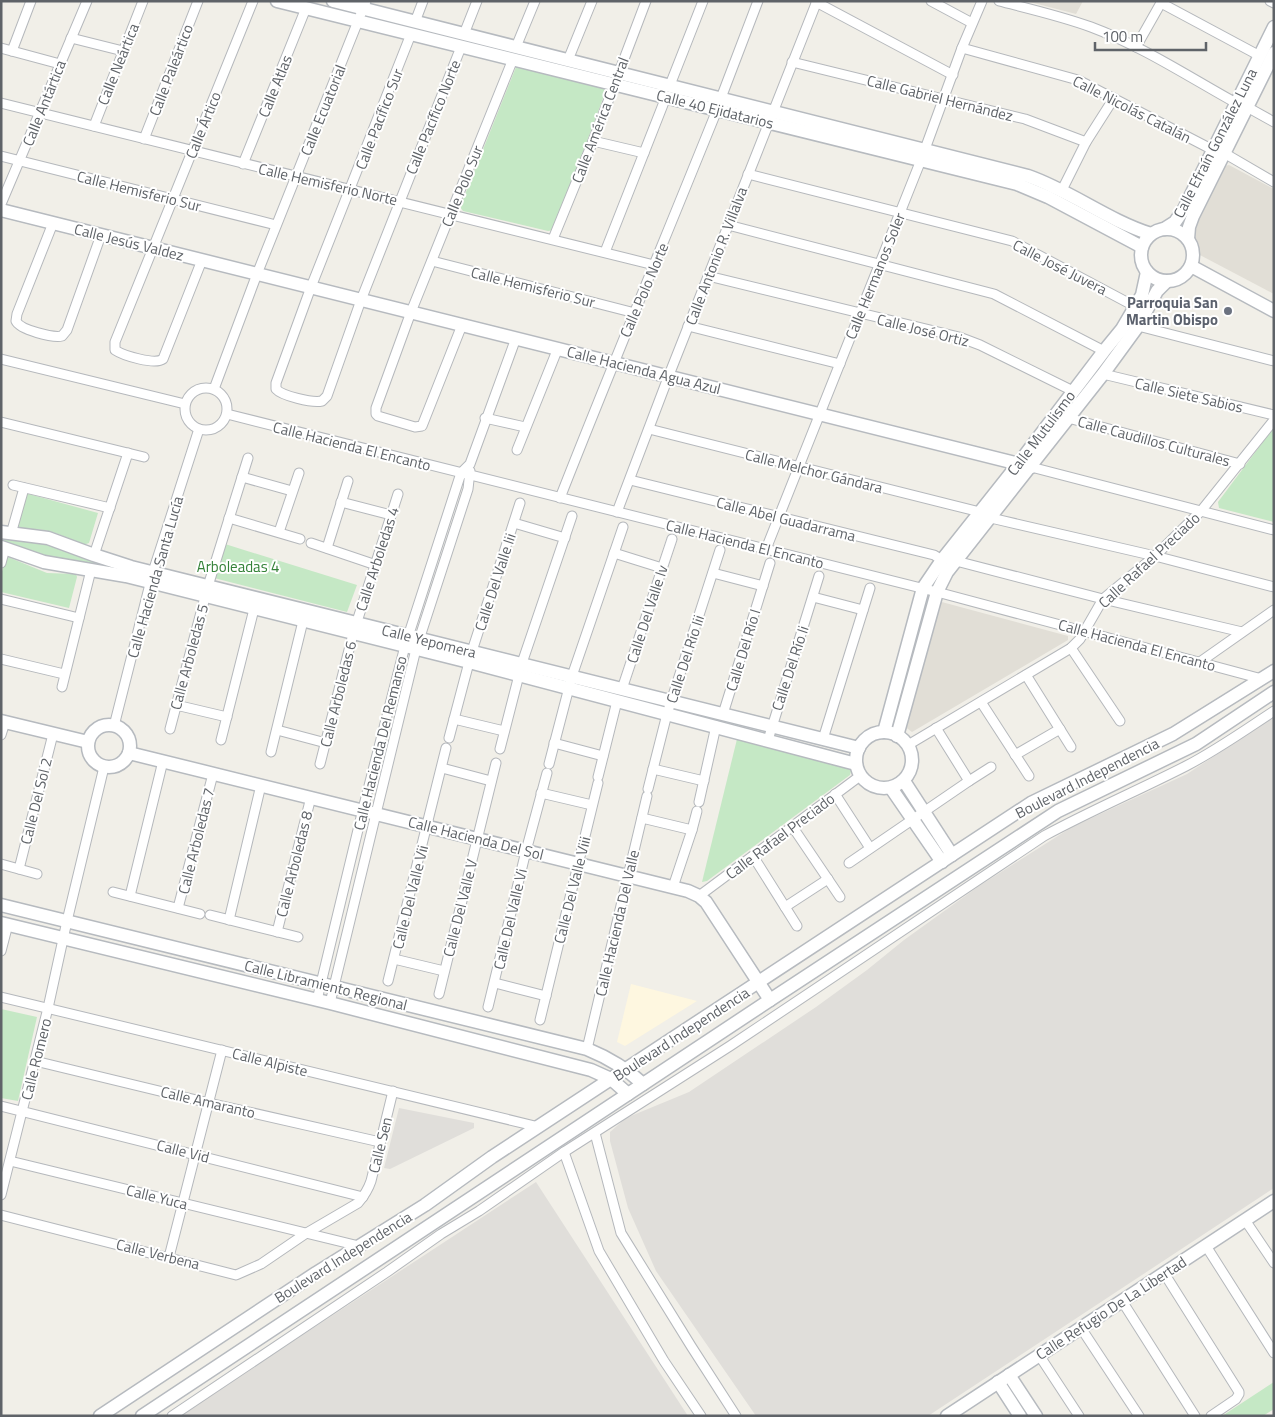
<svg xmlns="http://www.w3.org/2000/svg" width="1275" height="1417" font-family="'Titillium Web',sans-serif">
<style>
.commercial{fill:#fef7e0}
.industrial{fill:#e0deda}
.education{fill:#e1ded6}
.green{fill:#c5e8c5}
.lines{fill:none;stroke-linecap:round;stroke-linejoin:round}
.street-casing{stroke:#b5b8bc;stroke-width:11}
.secondary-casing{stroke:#b6babf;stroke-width:15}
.street{stroke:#fff;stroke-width:9}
.secondary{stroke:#fff;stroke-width:12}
.worship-dot{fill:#6b7280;stroke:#fff;stroke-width:2}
.labels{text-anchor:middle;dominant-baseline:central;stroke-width:4;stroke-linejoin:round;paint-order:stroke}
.street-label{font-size:15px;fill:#5f6368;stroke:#fff}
.worship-label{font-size:15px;font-weight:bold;fill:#5b616d;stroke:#fff;text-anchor:end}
.park-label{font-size:15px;fill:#348238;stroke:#fff}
</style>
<rect width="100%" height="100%" fill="#f1efe8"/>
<path class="commercial" d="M631 984 697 1001 625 1046 617 1042Z"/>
<g class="industrial">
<path d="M1274 717V1188L928 1416H756L656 1271 628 1208 610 1141V1132L626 1118 689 1092 816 1007 867 970 904 940 979 886 1072 827 1187 774Z"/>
<path d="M399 1108 474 1123V1128L390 1169 384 1168Z"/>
<path d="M536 1182 688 1416H179Z"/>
</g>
<g class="education">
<path d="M1026 1H1083L1076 14Z"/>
<path d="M1229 165 1274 189V294L1198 254 1195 235 1198 219 1225 166Z"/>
<path d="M938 601 1068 636V640L912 732 904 726Z"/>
</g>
<g class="green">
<path d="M520 66 603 87 605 93 554 230 548 231 463 211 460 207 516 67Z"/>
<path d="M1274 427V522L1219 508 1218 502Z"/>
<path d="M25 493 98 513 89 543 83 545C71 539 58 533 44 530 35 529 23 531 16 525Z"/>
<path d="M1 538 42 542 94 562 113 567 72 563 43 558 1 543Z"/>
<path d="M225 544 357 585 347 612 214 578Z"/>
<path d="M6 557H8L47 573 76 574 77 577 69 608 1 592V575Z"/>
<path d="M738 735 848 763 851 771 850 775 707 881 702 882Z"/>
<path d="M1 1009 37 1017 18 1101 1 1098Z"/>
<path d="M1274 1382V1409L1263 1416H1222Z"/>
</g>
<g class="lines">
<g class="street-casing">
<g id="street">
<path d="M931 1 972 23"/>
<path d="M999 1C1030 9 1061 16 1091 27 1142 46 1189 77 1236 103"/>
<path d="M1270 1 1274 3"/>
<path d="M816 2 953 75"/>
<path d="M1161 3 1260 56"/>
<path d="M415 22 423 1"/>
<path d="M411 34 311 287 276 383V389C282 396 312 403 322 401L327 396 361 300 461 47"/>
<path d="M464 34 477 1"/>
<path d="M71 38 123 51"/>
<path d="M516 47 535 1"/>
<path d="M1136 47 1162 1"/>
<path d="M1 48 60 64"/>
<path d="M962 48 1078 80 1213 150"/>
<path d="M12 51 31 1"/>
<path d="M568 60 592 1"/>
<path d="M792 62 1025 119 1086 142"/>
<path d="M670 85 703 1"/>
<path d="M721 98 758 1"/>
<path d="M1 103 654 265"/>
<path d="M1247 107 1274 122"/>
<path d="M94 126 143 1"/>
<path d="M144 139 198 1"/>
<path d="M593 141 644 153"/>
<path d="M1224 153 1274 182"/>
<path d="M1 156 276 225"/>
<path d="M243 164 306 8"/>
<path d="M748 174 1012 241 1136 307"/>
<path d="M1061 192 1086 142 1114 98"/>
<path d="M1 204 87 1"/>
<path d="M53 223 17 314 16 321C20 330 53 338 62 336L67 330 101 235"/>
<path d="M728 225 994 294 1104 351"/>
<path d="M553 239 593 141 646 1"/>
<path d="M605 252 666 97"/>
<path d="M202 260 163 359C155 365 124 356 115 350V342L253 1"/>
<path d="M432 261 635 313"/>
<path d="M708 276 959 337 980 345 1073 391"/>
<path d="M462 325 422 426 415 427 378 416 376 414V408L411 312 513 59"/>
<path d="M688 326 840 364"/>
<path d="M1138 326 1274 361"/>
<path d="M1 359 185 404"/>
<path d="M1103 374 1274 415"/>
<circle cx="206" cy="409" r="21"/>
<path d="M214 389 257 274 366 1"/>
<path d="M227 414 937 592 1262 679"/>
<path d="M485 418 525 427"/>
<path d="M1068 418 1240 464"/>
<path d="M1 422 144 457"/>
<path d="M649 429 980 512"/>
<path d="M517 450 558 348"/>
<path d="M1031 467 1274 530"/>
<path d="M242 477 292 491"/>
<path d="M630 480 934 555 942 560"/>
<path d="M13 485 110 508"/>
<path d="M560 498C611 368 665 239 717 110"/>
<path d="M341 502 391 515"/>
<path d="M617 512 669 375 817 1"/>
<path d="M229 518 300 539"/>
<path d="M991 518 1155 556 1274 587"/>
<path d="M514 523 565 538"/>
<path d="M279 532 299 473"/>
<path d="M11 534 24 488"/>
<path d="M311 543 376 565"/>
<path d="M327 548 348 481"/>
<path d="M766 549 921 160 962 48 982 1"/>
<path d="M614 553 662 568"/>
<path d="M94 555 128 453"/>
<path d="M956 561 1103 599 1242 632"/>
<path d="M1 563 5 548"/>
<path d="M713 573 763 586"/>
<path d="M813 597 863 610"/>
<path d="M1 599 79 618"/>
<path d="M1071 648 1120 721"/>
<path d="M1 659 64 674"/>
<path d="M1200 662 1274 610"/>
<path d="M522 663 572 516"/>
<path d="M1026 675 1071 747"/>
<path d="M62 687 91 570"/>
<path d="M622 689 672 539"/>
<path d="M981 702 1029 776"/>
<path d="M176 705 227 717"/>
<path d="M723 714 770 563"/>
<path d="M454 719 504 731"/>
<path d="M114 726 153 572 199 429"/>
<path d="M936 728 969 781"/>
<path d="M170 729 208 586 248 458"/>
<path d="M277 730 326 743"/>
<path d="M1 735 5 722"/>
<path d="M449 738 472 651 520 503"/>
<path d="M823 739 870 588"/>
<path d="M221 740 254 609"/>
<path d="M768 740 819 576"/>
<path d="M554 743 603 756"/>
<path d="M908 745 1071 648 1080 639 1103 599 1155 556 1201 511 1274 420"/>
<path d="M500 749 519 675"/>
<path d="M271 752 303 621"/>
<path d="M1015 755 1060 729"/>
<path d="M320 764 353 634 398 494"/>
<path d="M549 764 572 676 623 527"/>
<path d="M442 768 491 781"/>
<path d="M653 769 704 781"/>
<path d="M598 777 617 701"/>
<path d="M648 789 667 714 720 550"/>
<path d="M541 793 592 805"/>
<path d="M835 794 870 848"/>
<path d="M699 802 716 726"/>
<path d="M642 818 692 830"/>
<path d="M792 826 840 897"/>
<path d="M753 856 797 926"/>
<path d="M849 863 969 781 991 767"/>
<path d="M1 864 37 874"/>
<path d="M19 869 53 734"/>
<path d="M673 887 692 830 697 811"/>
<path d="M113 892 200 914"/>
<path d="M130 896 163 761"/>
<path d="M699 896 860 776"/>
<path d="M785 907 828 879"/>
<path d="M178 908 213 774"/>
<path d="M210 915 298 937"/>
<path d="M229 920 261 785"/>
<path d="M277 932 311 797"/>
<path d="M1 951 8 924"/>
<path d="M394 959 444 971"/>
<path d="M388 981 446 748"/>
<path d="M495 983 546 996"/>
<path d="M439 994 496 763"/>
<path d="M1 997 539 1127"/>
<path d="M317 1000 363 809 405 646 461 473 470 464 516 338"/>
<path d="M330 1003 416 649 468 489 470 471"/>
<path d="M488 1007 526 851 547 773"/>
<path d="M540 1020 598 783"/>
<path d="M587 1049 647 796"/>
<path d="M35 1061 209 1103 380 1142"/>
<path d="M1 1106 363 1197"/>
<path d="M595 1133 621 1233 691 1346 736 1416"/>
<path d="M564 1152 599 1251 664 1361 701 1416"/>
<path d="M10 1161 359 1246"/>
<path d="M1 1195 48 1008 67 921 104 767"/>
<path d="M1 1215 236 1275 261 1264 305 1234 358 1203C364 1196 368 1190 371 1181L393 1091"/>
<path d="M1245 1220 1274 1263"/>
<path d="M1206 1246 1274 1353"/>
<path d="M169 1257 222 1050"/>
<path d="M1164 1273 1239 1392V1394L1236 1399 1211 1416"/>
<path d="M1122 1301 1195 1416"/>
<path d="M1081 1328 1139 1416"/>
<path d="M1039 1355 1079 1416"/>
<path d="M172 1416 387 1272 441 1234 479 1211 564 1152 730 1046 1044 836C1090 811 1139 790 1186 766 1217 750 1245 730 1274 711"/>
</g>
</g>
<g class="secondary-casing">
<g id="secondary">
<path d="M277 1 1017 184 1048 197 1142 247"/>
<path d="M333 1 1028 176C1071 191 1107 220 1151 234"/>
<path d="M1 210 1031 467"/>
<circle cx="1167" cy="255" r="26"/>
<path d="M1164 229 1175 222 1184 209 1274 27"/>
<path d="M1188 239 1189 227 1193 216 1274 53"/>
<path d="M1191 266 1274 311"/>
<path d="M1 532 48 538 94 555 131 567 859 748"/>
<path d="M1 547 44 562 126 576 469 662 856 764"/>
<path d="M1 721 88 742"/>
<circle cx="109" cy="746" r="21"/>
<circle cx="884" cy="760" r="28"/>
<path d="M884 732 923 588 942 560 1019 463 1104 351 1122 329 1142 295 1147 272"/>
<path d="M897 736 937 592 947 572 1103 374 1138 326 1157 291 1167 281"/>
<path d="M129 753 688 891 699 896 706 902 770 1000"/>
<path d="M904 781 952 855"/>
<path d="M891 788 942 862"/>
<path d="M1 905 587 1049C609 1058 626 1068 643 1084"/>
<path d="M1 923 330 1003 591 1070 611 1079 628 1094"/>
<path d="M1009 1375 1036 1416"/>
<path d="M998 1382 1020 1416"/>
<path d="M100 1416 316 1273 425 1205 492 1157 1031 803 1173 734 1274 671"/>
<path d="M142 1416 770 1000 1058 811 1196 744 1274 692"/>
<path d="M947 1416 1274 1201"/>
</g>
</g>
<use href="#street" class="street"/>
<use href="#secondary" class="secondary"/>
</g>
<circle class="worship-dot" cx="1228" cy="311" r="5"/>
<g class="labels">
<g class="street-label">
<text transform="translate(118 64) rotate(-68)">Calle Neártica</text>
<text transform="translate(171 70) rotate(-69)">Calle Paleártico</text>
<text transform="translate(275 86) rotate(-68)">Calle Atlas</text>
<text transform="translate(940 98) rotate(14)">Calle Gabriel Hernández</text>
<text transform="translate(44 103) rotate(-68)">Calle Antártica</text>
<text transform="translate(715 109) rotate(14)">Calle 40 Ejidatarios</text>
<text transform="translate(1132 109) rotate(27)">Calle Nicolás Catalán</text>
<text transform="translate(323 110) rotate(-68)">Calle Ecuatorial</text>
<text transform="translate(433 117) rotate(-68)">Calle Pacífico Norte</text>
<text transform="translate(379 119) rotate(-69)">Calle Pacífico Sur</text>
<text transform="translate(600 120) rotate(-69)">Calle América Central</text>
<text transform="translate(203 125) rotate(-68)">Calle Ártico</text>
<text transform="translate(1215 143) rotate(-63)">Calle Efraín González Luna</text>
<text transform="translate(328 184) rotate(13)">Calle Hemisferio Norte</text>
<text transform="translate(462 186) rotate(-68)">Calle Polo Sur</text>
<text transform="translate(139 191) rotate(14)">Calle Hemisferio Sur</text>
<text transform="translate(129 242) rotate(14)">Calle Jesús Valdez</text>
<text transform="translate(716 256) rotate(-69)">Calle Antonio R. Villalva</text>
<text transform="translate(1060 267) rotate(27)">Calle José Juvera</text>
<text transform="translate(875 276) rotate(-68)">Calle Hermanos Soler</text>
<text transform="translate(533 287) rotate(14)">Calle Hemisferio Sur</text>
<text transform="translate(644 290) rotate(-67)">Calle Polo Norte</text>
<text transform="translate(923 330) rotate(14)">Calle José Ortiz</text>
<text transform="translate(644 370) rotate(14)">Calle Hacienda Agua Azul</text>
<text transform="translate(1189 395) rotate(13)">Calle Siete Sabios</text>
<text transform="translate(1041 433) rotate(-53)">Calle Mutulismo</text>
<text transform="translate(1154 441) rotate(15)">Calle Caudillos Culturales</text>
<text transform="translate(352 446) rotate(14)">Calle Hacienda El Encanto</text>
<text transform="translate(814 471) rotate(14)">Calle Melchor Gándara</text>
<text transform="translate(786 519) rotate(14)">Calle Abel Guadarrama</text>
<text transform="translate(745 544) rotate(14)">Calle Hacienda El Encanto</text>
<text transform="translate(377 559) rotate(-72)">Calle Arboledas 4</text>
<text transform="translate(1149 560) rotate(-43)">Calle Rafael Preciado</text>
<text transform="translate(155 577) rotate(-74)">Calle Hacienda Santa Lucía</text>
<text transform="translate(495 582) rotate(-72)">Calle Del Valle Iii</text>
<text transform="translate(647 614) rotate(-72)">Calle Del Valle Iv</text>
<text transform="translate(429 641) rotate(14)">Calle Yepomera</text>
<text transform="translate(1137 645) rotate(15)">Calle Hacienda El Encanto</text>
<text transform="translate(743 650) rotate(-73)">Calle Del Río I</text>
<text transform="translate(189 657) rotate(-75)">Calle Arboledas 5</text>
<text transform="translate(685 659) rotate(-72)">Calle Del Río Iii</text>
<text transform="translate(790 668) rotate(-72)">Calle Del Río Ii</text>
<text transform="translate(338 694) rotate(-76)">Calle Arboledas 6</text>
<text transform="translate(380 743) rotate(-76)">Calle Hacienda Del Remanso</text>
<text transform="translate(1087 778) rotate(-27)">Boulevard Independencia</text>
<text transform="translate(36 801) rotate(-76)">Calle Del Sol 2</text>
<text transform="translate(780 836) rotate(-37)">Calle Rafael Preciado</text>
<text transform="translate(476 838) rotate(14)">Calle Hacienda Del Sol</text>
<text transform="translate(196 841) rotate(-76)">Calle Arboledas 7</text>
<text transform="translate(294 864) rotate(-76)">Calle Arboledas 8</text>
<text transform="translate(572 890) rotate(-76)">Calle Del Valle Viii</text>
<text transform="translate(410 897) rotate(-76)">Calle Del Valle Vii</text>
<text transform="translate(460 908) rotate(-76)">Calle Del Valle V</text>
<text transform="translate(510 919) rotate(-77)">Calle Del Valle Vi</text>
<text transform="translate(617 923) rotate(-77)">Calle Hacienda Del Valle</text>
<text transform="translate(326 985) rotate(14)">Calle Libramiento Regional</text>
<text transform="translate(681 1034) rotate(-33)">Boulevard Independencia</text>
<text transform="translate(36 1059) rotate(-76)">Calle Romero</text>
<text transform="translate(270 1062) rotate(14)">Calle Alpiste</text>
<text transform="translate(208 1102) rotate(13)">Calle Amaranto</text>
<text transform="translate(380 1145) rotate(-76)">Calle Sen</text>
<text transform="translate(183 1151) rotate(14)">Calle Vid</text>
<text transform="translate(157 1197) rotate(14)">Calle Yuca</text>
<text transform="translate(158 1254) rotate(14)">Calle Verbena</text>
<text transform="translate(343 1257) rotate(-32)">Boulevard Independencia</text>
<text transform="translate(1111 1308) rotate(-33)">Calle Refugio De La Libertad</text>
</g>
<g class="worship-label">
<text x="1218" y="302">Parroquia San<tspan x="1218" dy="17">Martin Obispo</tspan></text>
</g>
<g class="park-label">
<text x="238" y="566">Arboleadas 4</text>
</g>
</g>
<rect width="1275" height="1417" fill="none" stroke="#5f6368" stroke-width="5"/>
<path d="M1095 42v8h111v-8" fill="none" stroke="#5f6368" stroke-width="2.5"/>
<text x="1102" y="42" font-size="15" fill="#5f6368" stroke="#ffffff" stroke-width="4" paint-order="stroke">100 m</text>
</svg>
